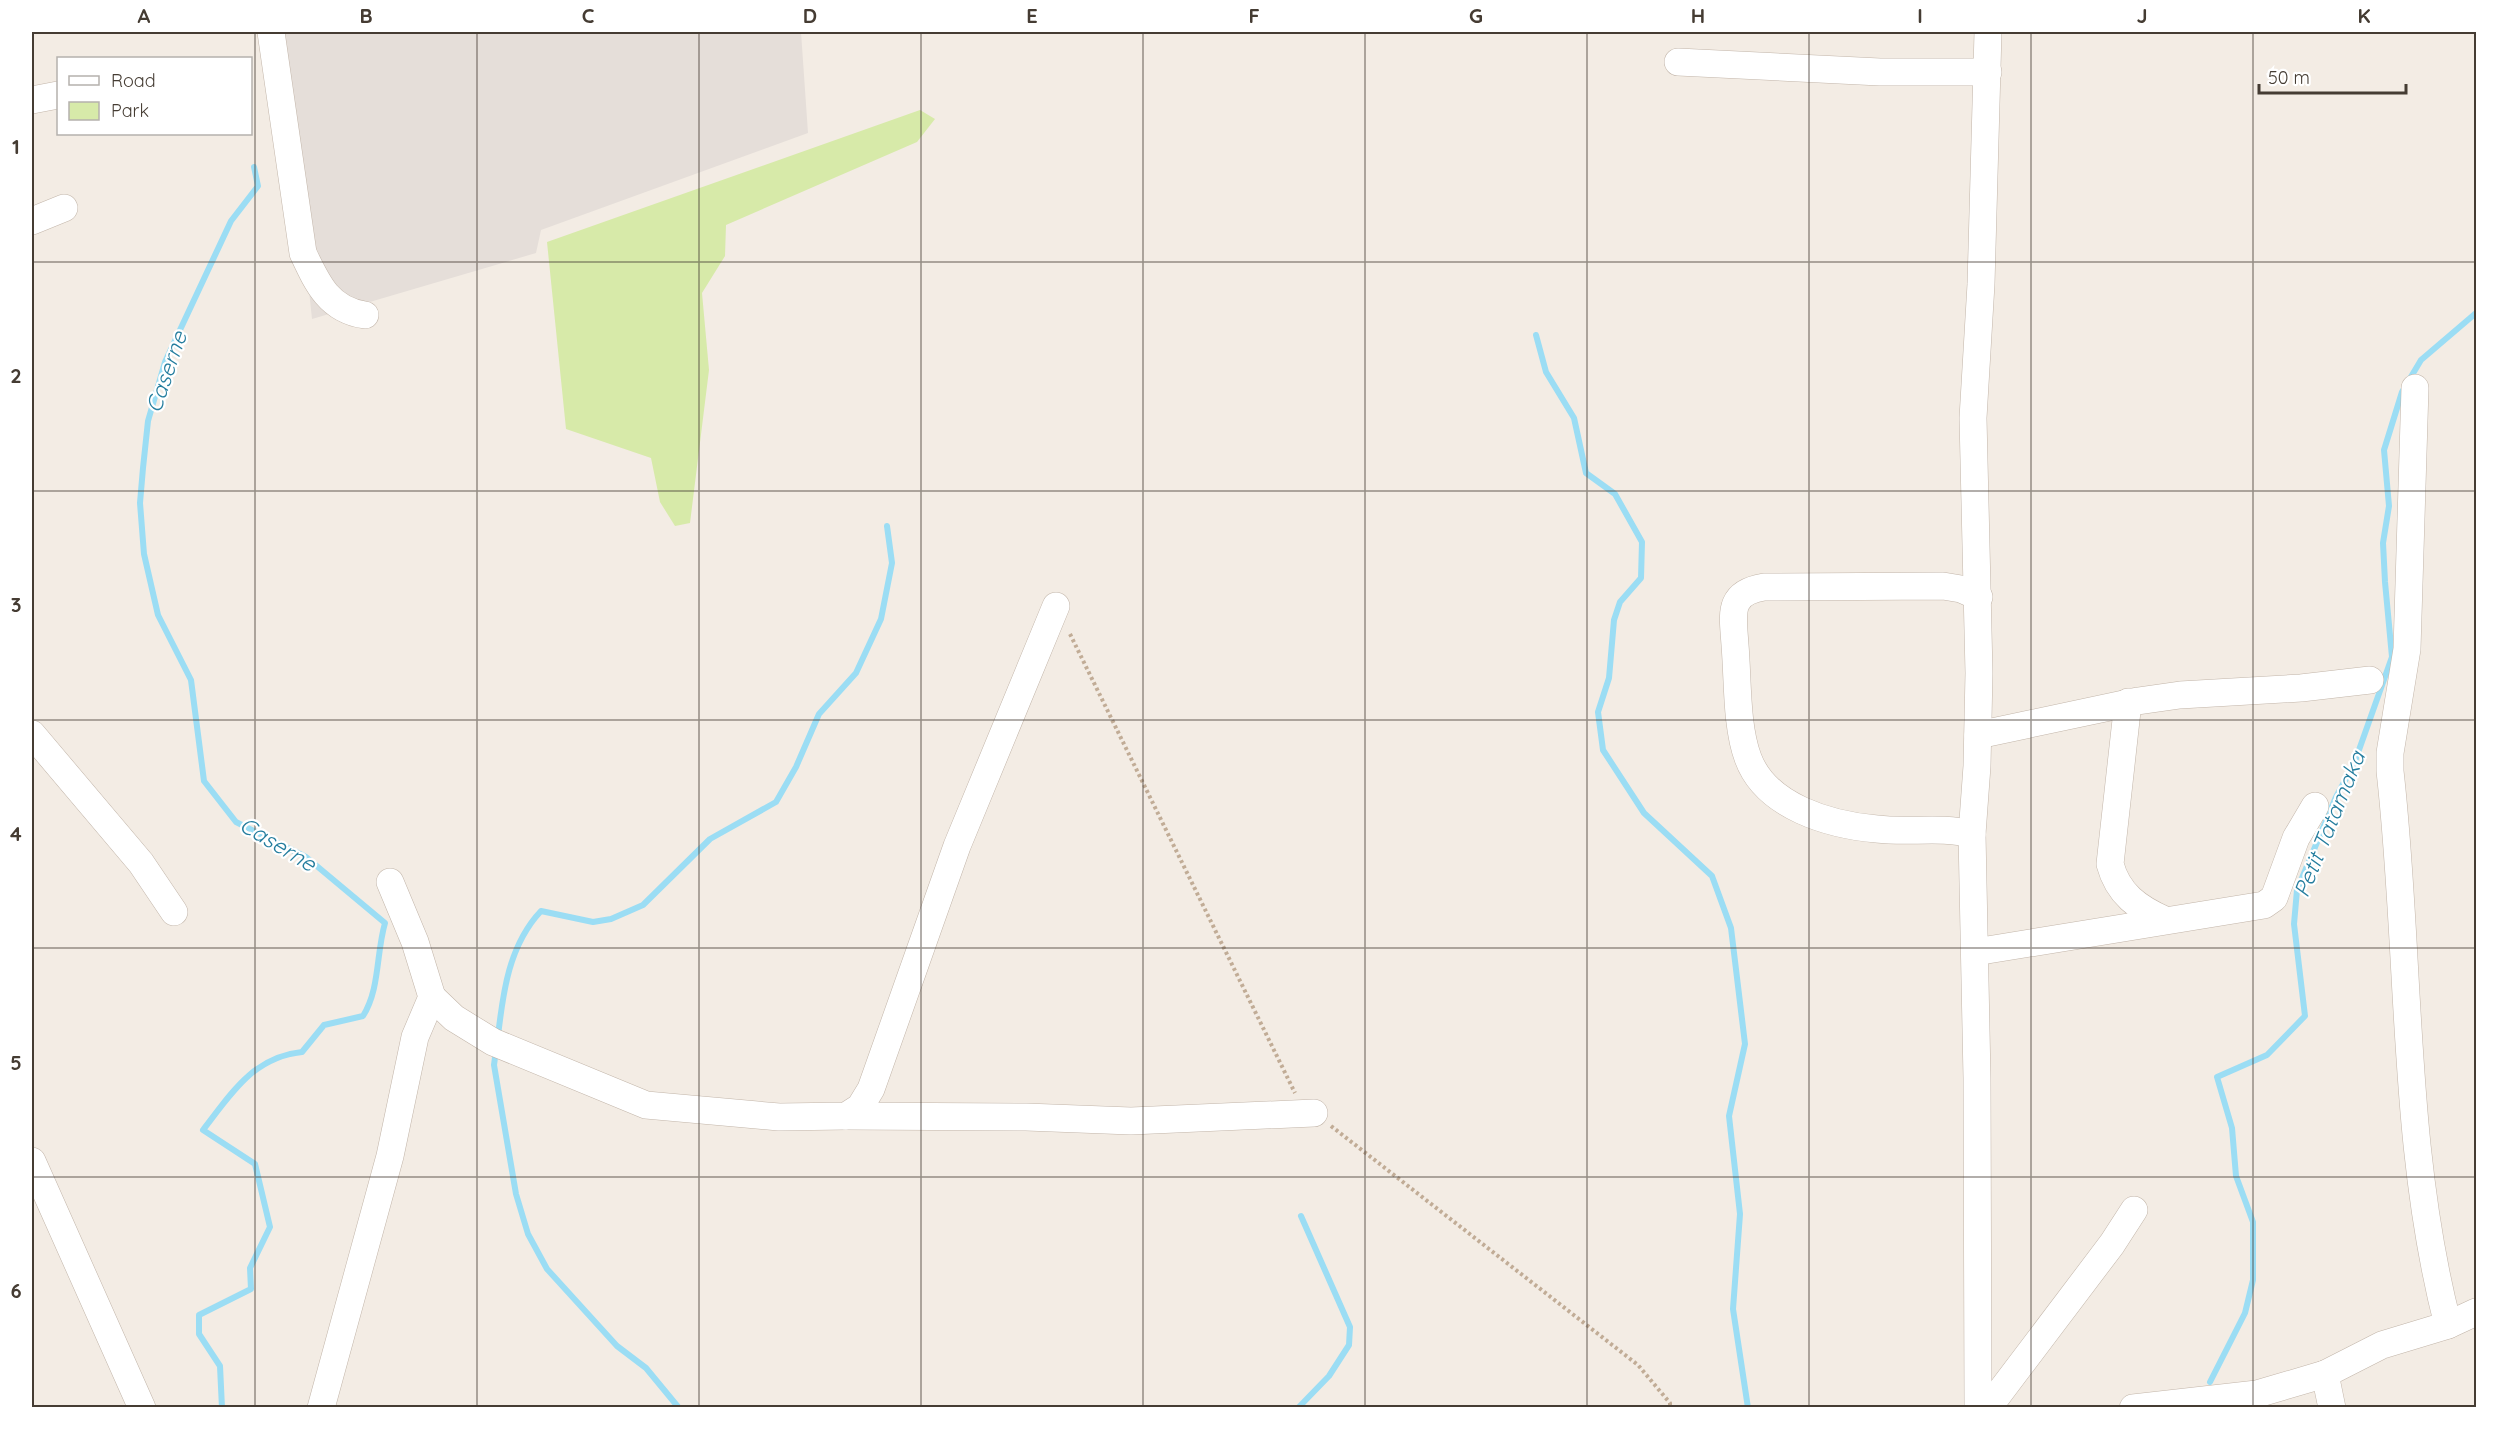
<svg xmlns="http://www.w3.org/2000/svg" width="2508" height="1439" font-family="Quicksand,sans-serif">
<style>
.industrial{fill:#e5ded9}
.green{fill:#d7eaa9}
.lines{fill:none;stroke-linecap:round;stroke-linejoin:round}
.stream{stroke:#9bddf4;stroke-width:6}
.minor-casing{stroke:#c2b5a9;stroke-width:28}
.path{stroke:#c1ac96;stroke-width:4;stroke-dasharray:3 3;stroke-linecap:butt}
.minor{stroke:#fff;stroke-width:27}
.grid{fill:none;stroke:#453c33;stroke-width:1.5;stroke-opacity:0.55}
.labels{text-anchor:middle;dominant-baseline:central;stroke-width:4.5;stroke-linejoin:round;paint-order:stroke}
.water-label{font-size:22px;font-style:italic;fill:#247d9e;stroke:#fff}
.neatline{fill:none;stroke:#453c33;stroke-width:2}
.grid-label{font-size:20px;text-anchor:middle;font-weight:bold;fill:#453c33}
</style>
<rect width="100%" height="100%" fill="#f3ece4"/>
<path class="industrial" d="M282 32H801L808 133 541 230 536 253 312 319Z"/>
<path class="green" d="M920 110 935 119 917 142 726 225 725 256 702 293 709 370 690 523 675 526 660 502 651 458 566 429 547 242Z"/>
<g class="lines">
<g class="stream">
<path d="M1536 335 1546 372 1574 418 1586 473 1615 494 1642 542 1641 578 1620 602 1614 620 1609 678 1598 712 1603 750 1644 813 1712 876 1731 928 1745 1044 1729 1116 1740 1214 1733 1309 1748 1408"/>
<path d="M498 1036C503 992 509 945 541 911L593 922 611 919 643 905 710 839 776 802 796 767 819 714 856 673 881 619 892 563 887 526"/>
<path d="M496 1050 494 1065 516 1194 528 1234 547 1269 617 1346 646 1368 679 1408"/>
<path d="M2210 1382 2245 1313 2253 1280V1222L2236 1176 2232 1128 2217 1077 2267 1055 2305 1016 2294 924 2297 890 2336 797 2354 764 2392 657 2385 582 2383 543 2389 506 2384 450 2402 392 2421 360 2476 313"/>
<path d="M222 1408 220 1366 199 1334V1315L251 1289 250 1268 270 1227 255 1164 203 1130C231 1094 253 1057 302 1052L324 1025 363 1016C380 989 376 954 385 923L306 857 236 822 204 781 191 680 158 615 144 554 140 503 143 468 148 421 165 362 231 221 258 186 254 167"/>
<path d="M1298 1408 1329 1376 1349 1345 1350 1327 1301 1216"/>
</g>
<g class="minor-casing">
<g id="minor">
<path d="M271 32 303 253C317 283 329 310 365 315"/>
<path d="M1678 62 1880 72H1988"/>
<path d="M32 100 58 95"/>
<path d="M32 221 64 208"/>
<path d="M2415 388 2407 649 2390 753V771C2411 956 2401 1144 2448 1325"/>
<path d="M2128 702 2110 864C2118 894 2138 908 2165 920"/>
<path d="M32 734 141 863 174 912"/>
<path d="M1978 735 2138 701 2180 695 2301 688 2370 680"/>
<path d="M1972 834C1940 826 1909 833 1877 829 1830 825 1766 807 1748 758 1736 726 1738 680 1735 645 1733 614 1727 593 1764 587L1943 586 1961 589 1979 597"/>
<path d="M1975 952 2264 905 2274 898 2296 838 2315 806"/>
<path d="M432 997 454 1018 493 1042 646 1105 779 1117 846 1116 860 1107 871 1089 957 846 1056 606"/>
<path d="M846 1116 1026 1117 1131 1121 1314 1113"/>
<path d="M32 1161 142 1408"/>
<path d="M2325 1374 2332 1408"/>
<path d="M321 1408 390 1156 415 1037 432 997 415 942 390 882"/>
<path d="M1978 1408 1977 1078 1972 834 1977 766 1979 673 1973 418 1981 284 1988 32"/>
<path d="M1988 1408 2112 1244 2134 1210"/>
<path d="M2133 1408 2257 1394 2325 1374 2382 1345 2448 1325 2476 1312"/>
</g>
</g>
<g class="path">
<path d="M1070 634 1295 1093"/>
<path d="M1331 1126 1638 1365 1670 1403V1408"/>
</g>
<use href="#minor" class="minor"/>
</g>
<path class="grid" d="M255 32V1408M477 32V1408M699 32V1408M921 32V1408M1143 32V1408M1365 32V1408M1587 32V1408M1809 32V1408M2031 32V1408M2253 32V1408M32 262H2476M32 491H2476M32 720H2476M32 948H2476M32 1177H2476"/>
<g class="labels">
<g class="water-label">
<text transform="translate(166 372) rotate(-71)">Caserne</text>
<text transform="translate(2329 824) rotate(-68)">Petit Tatamaka</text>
<text transform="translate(278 844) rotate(31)">Caserne</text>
</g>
</g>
<rect width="2508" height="1439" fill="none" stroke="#ffffff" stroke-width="66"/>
<rect x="57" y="57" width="195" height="78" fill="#ffffff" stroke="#b5b1ad" stroke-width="1.5"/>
<rect x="69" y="76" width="30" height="9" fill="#ffffff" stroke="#b5b1ad" stroke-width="1.5"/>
<text x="111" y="87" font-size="18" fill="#453c33">Road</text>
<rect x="69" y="102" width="30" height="18" fill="#d7eaa9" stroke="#b5b1ad" stroke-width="1.5"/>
<text x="111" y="117" font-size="18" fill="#453c33">Park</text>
<path d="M2259 84v9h147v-9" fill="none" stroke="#453c33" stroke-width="3"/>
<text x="2268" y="84" font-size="18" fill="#453c33" stroke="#ffffff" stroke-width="4.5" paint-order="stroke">50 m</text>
<rect x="33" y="33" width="2442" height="1373" class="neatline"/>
<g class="grid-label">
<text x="144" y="23">A</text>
<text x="366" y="23">B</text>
<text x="588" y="23">C</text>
<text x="810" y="23">D</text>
<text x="1032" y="23">E</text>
<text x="1254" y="23">F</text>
<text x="1476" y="23">G</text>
<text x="1698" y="23">H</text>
<text x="1920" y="23">I</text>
<text x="2142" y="23">J</text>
<text x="2364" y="23">K</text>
<text x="16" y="154">1</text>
<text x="16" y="383">2</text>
<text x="16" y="612">3</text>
<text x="16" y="841">4</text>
<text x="16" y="1070">5</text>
<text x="16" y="1298">6</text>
</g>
</svg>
